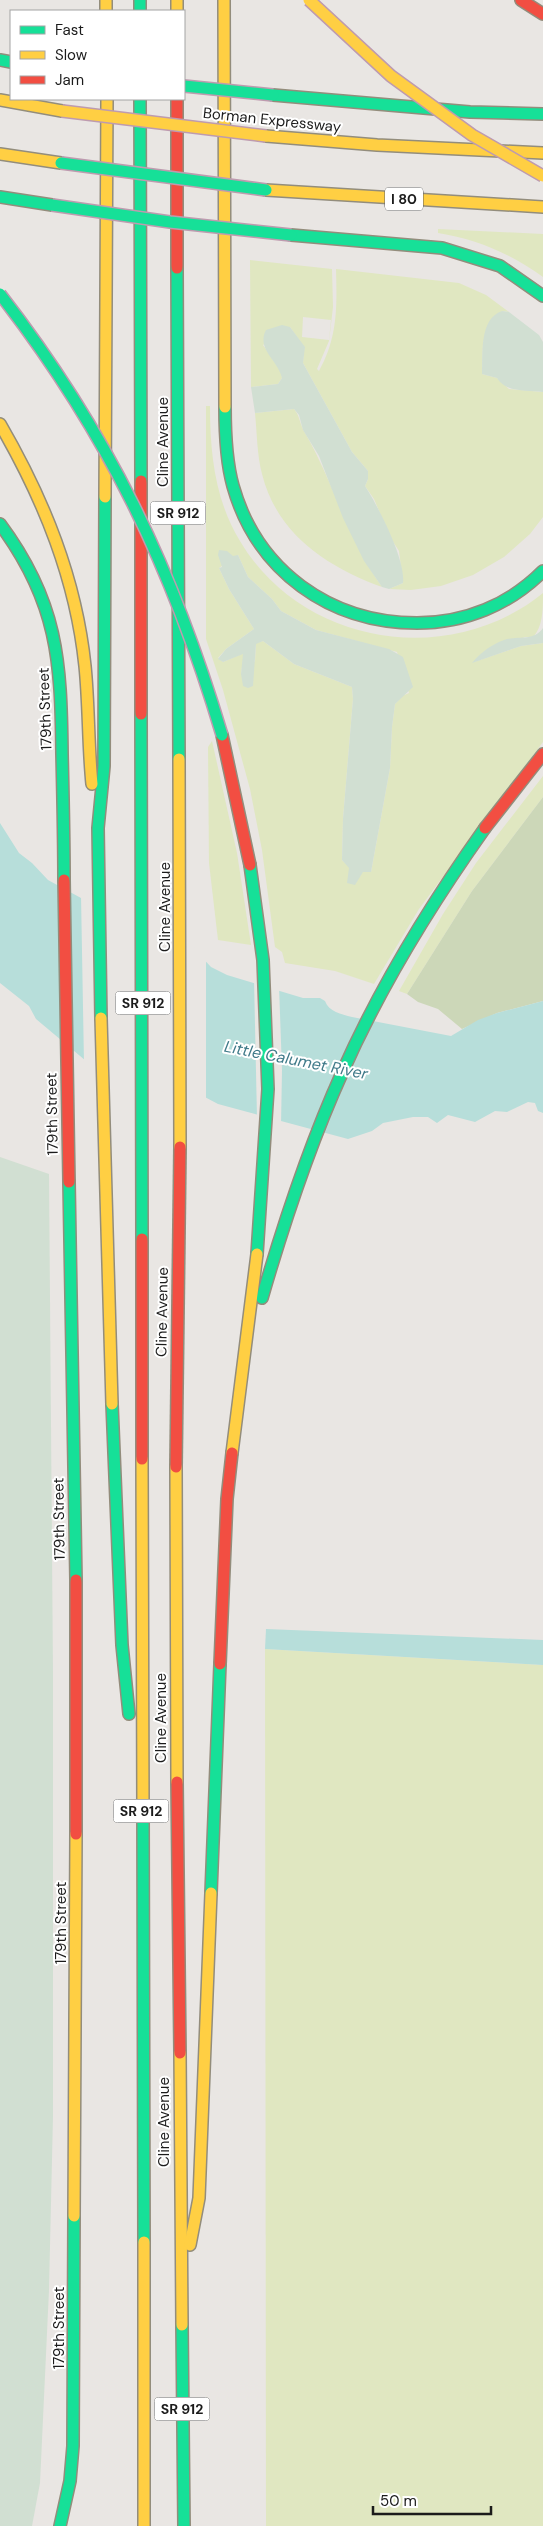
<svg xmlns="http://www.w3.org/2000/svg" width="543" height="2526" font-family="'DM Sans',sans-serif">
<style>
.grass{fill:#e0e7c1;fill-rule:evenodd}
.forest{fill:#ccd7b8}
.wetland{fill:#d1dfd2}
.water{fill:#b7deda}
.pier{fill:#e9e6e3}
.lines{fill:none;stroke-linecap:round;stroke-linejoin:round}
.fast-casing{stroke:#938d7c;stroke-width:14}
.slow-casing{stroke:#938d7c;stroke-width:14}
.jam-casing{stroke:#938d7c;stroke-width:14}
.fast{stroke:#16e098;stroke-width:11}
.slow{stroke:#ffcf43;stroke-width:11}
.jam{stroke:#f24e42;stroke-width:11}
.fast-bridge-casing{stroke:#be9baf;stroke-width:14;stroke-linecap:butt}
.slow-bridge-casing{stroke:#be9baf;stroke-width:14;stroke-linecap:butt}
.fast-bridge{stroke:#16e098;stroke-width:11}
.slow-bridge{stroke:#ffcf43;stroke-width:11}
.labels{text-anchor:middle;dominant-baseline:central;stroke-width:4;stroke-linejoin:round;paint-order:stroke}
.shield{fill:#fff;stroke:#5f5f5f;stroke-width:1}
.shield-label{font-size:14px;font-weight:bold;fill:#1b1b1b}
.street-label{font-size:15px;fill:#1b1b1b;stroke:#fff}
.water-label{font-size:16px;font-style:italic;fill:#3f7a89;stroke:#fff}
</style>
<rect width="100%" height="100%" fill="#e9e6e3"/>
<g class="grass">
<path d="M438 229 543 234V277C511 254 477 239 438 233Z"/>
<path d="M250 260 332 269 333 307 329 341 317 369 319 371C338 337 337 306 336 269L459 283 486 295 509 312 502 311 483 342 482 374 497 378 509 389 543 392V517L530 534 504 557 473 575 441 586 411 590 389 589 403 583 399 551 390 537 374 499 365 486 368 479V471L352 452 303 363 304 347 290 327 263 345 281 370 282 378 278 384 251 387ZM303 317 331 320 329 340 302 337Z"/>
<path d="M206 406H210C210 454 215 500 240 541 302 646 450 669 543 593 543 609 543 627 533 637H525L474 662 521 646 543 643V742L419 909 374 984 335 971 285 963 282 952 275 947 262 850 250 789 223 690 206 639ZM238 555 248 577 272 599 281 611 316 630 397 652 409 693 402 696 395 704 392 727 390 768 371 872C359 872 350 869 342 860L343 819 353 699 352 687 294 664 263 641 256 643 255 661 241 674 244 653 223 662 218 658 226 649 254 629 229 589 219 568Z"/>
<path d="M294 409C300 416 300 425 305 433 334 483 348 539 382 587 327 567 277 534 262 474 257 455 257 433 255 413Z"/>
<path d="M212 741 237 853 251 945 218 940 209 863 208 747Z"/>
<path d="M543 776V797L472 891 407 994 399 991 443 914 476 863Z"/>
<path d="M265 1649 543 1665V2526H266Z"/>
</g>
<path class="forest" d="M543 797V1001L497 1013 462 1029 438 1009 418 1002 407 994 472 891Z"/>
<g class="wetland">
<path d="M502 311 509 312 539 335 543 342V392C527 390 506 393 497 378L482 374C483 353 479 319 502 311Z"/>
<path d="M282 325 290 327 305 347 303 363 352 452 368 471V479L365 486C378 506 406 560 403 583L389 589 382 587 364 561 343 518 319 456 303 430 299 415 294 409 255 413 251 387 278 384 282 378C278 360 256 349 266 330Z"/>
<path d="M219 550 227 551 233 556 238 555 248 577 272 599 281 611 316 630 389 649 403 657 413 687 395 704 392 727 390 768 371 872H363L355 885 347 883 349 868 342 860 343 819 353 699 352 687 294 664 263 641 256 644 253 686 248 688 243 686 241 674 243 654 223 662 218 659 226 649 254 629 229 589 219 568 222 567 218 555Z"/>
<path d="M543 628V643L521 646 472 663C480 653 492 644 504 640 519 635 533 642 543 628Z"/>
<path d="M0 1157 49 1174 53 1673V2116L49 2290 40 2483 32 2526H0Z"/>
</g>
<g class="water">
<path d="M0 823 19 853 32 863 48 880 92 904 197 952 211 967 227 975 303 998H320L325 1001C329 1012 341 1014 352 1017L451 1036 478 1020 497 1013 543 1001V1113L538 1111 535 1103 528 1102 507 1112 495 1111 475 1122 448 1115 437 1123 428 1117H413L383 1123 372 1131 348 1139 218 1104 201 1095 92 1066 36 1019 29 1006 0 983Z"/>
<path d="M266 1629 543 1640V1665L265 1649Z"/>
</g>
<g class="pier">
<path d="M81 895 158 929 199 950 206 958V1101L200 1097 126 1086 91 1068 84 1063Z"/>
<path d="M254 979 279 986 282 1070 281 1125 257 1117Z"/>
</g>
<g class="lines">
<g class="fast-casing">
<g id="fast">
<path d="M140 0V11"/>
<path d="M0 60 11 62"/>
<path d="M273 95 470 112 543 114"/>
<path d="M140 99 141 481"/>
<path d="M0 197 52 205"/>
<path d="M291 235 442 248 500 266 543 296"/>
<path d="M177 268 179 759"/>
<path d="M225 407C225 433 226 461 233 486 257 571 330 623 417 623 465 623 509 605 543 571"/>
<path d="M0 524C58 602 61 661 62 754 63 796 64 838 64 880"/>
<path d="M141 714 142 1239"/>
<path d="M250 865 263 960 268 1089 257 1254"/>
<path d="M101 1018 98 828 104 766 105 497"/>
<path d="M69 1182 76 1580"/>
<path d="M262 1298C284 1222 309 1146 342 1073 380 987 431 904 485 828"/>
<path d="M112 1404 122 1645 129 1714"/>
<path d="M143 1813 144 2242"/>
<path d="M211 1893 220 1664"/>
<path d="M182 2325 184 2526"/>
<path d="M60 2526 70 2481 73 2446 74 2216"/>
</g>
</g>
<g class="slow-casing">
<g id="slow">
<path d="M106 0V11"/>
<path d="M177 0V11"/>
<path d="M224 0 225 407"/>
<path d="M0 100 62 111"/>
<path d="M266 136 377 145 543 153"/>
<path d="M0 154 61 163"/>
<path d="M266 190 543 207"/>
<path d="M0 424C44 500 76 579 85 666 89 705 88 745 92 784"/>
<path d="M105 497 107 99"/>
<path d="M179 759 180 1147"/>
<path d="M101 1018 112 1404"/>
<path d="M232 1453 257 1254"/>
<path d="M142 1459 143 1813"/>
<path d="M176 1467 177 1782"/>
<path d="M180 2053 182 2325"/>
<path d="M74 2216 76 1834"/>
<path d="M144 2242V2526"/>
<path d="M190 2245 199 2198 211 1893"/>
</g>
</g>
<g class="jam-casing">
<g id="jam">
<path d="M521 0 543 14"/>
<path d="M177 99V268"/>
<path d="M141 481V714"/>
<path d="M222 735 250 865"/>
<path d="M485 828 543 754"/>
<path d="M64 880 69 1182"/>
<path d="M142 1239V1459"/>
<path d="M176 1467 180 1147"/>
<path d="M76 1580V1834"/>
<path d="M220 1664 227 1499 232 1453"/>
<path d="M177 1782 180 2053"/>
</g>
</g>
<use href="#fast" class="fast"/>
<use href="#slow" class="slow"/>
<use href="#jam" class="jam"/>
<g class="fast-bridge-casing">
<g id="fast-bridge">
<path d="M184 86 273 95"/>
<path d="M61 163 266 190"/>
<path d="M52 205 170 222 291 235"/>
<path d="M0 294C108 433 172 567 222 735"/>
</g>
</g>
<g class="slow-bridge-casing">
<g id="slow-bridge">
<path d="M309 0 391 76 472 135 543 176"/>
<path d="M62 111 266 136"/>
</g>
</g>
<use href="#fast-bridge" class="fast-bridge"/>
<use href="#slow-bridge" class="slow-bridge"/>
</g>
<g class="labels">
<g class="shield">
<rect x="385" y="187.5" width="38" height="23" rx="4"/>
<rect x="150.5" y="501.5" width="55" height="23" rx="4"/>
<rect x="115.5" y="991.5" width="55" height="23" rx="4"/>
<rect x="113.5" y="1799.5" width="55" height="23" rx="4"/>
<rect x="154.5" y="2397.5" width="55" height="23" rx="4"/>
</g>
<g class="shield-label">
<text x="404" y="199">I 80</text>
<text x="178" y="513">SR 912</text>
<text x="143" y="1003">SR 912</text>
<text x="141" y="1811">SR 912</text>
<text x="182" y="2409">SR 912</text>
</g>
<g class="street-label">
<text transform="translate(272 120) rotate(6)">Borman Expressway</text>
<text transform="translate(163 442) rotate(-90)">Cline Avenue</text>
<text transform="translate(45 709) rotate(-92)">179th Street</text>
<text transform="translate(165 907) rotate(-90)">Cline Avenue</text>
<text transform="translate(52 1114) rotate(-91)">179th Street</text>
<text transform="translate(162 1312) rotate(-89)">Cline Avenue</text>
<text transform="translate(59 1519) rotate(-91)">179th Street</text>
<text transform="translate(161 1718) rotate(-90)">Cline Avenue</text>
<text transform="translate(61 1923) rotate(-90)">179th Street</text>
<text transform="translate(164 2122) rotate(-90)">Cline Avenue</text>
<text transform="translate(59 2328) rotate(-90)">179th Street</text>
</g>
<g class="water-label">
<text transform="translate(296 1060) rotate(11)">Little Calumet River</text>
</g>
</g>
<rect x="10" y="10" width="175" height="90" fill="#ffffff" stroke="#a4a4a4"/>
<rect x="20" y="26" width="25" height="8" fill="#16e098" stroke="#a4a4a4"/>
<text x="55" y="35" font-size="15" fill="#1b1b1b">Fast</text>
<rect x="20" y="51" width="25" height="8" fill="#ffcf43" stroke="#a4a4a4"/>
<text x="55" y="60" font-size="15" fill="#1b1b1b">Slow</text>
<rect x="20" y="76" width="25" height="8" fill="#f24e42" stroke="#a4a4a4"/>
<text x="55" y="85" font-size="15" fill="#1b1b1b">Jam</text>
<path d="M373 2506v8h118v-8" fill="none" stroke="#1b1b1b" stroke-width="2.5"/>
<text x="380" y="2506" font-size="15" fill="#1b1b1b" stroke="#ffffff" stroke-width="4" paint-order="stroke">50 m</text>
</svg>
